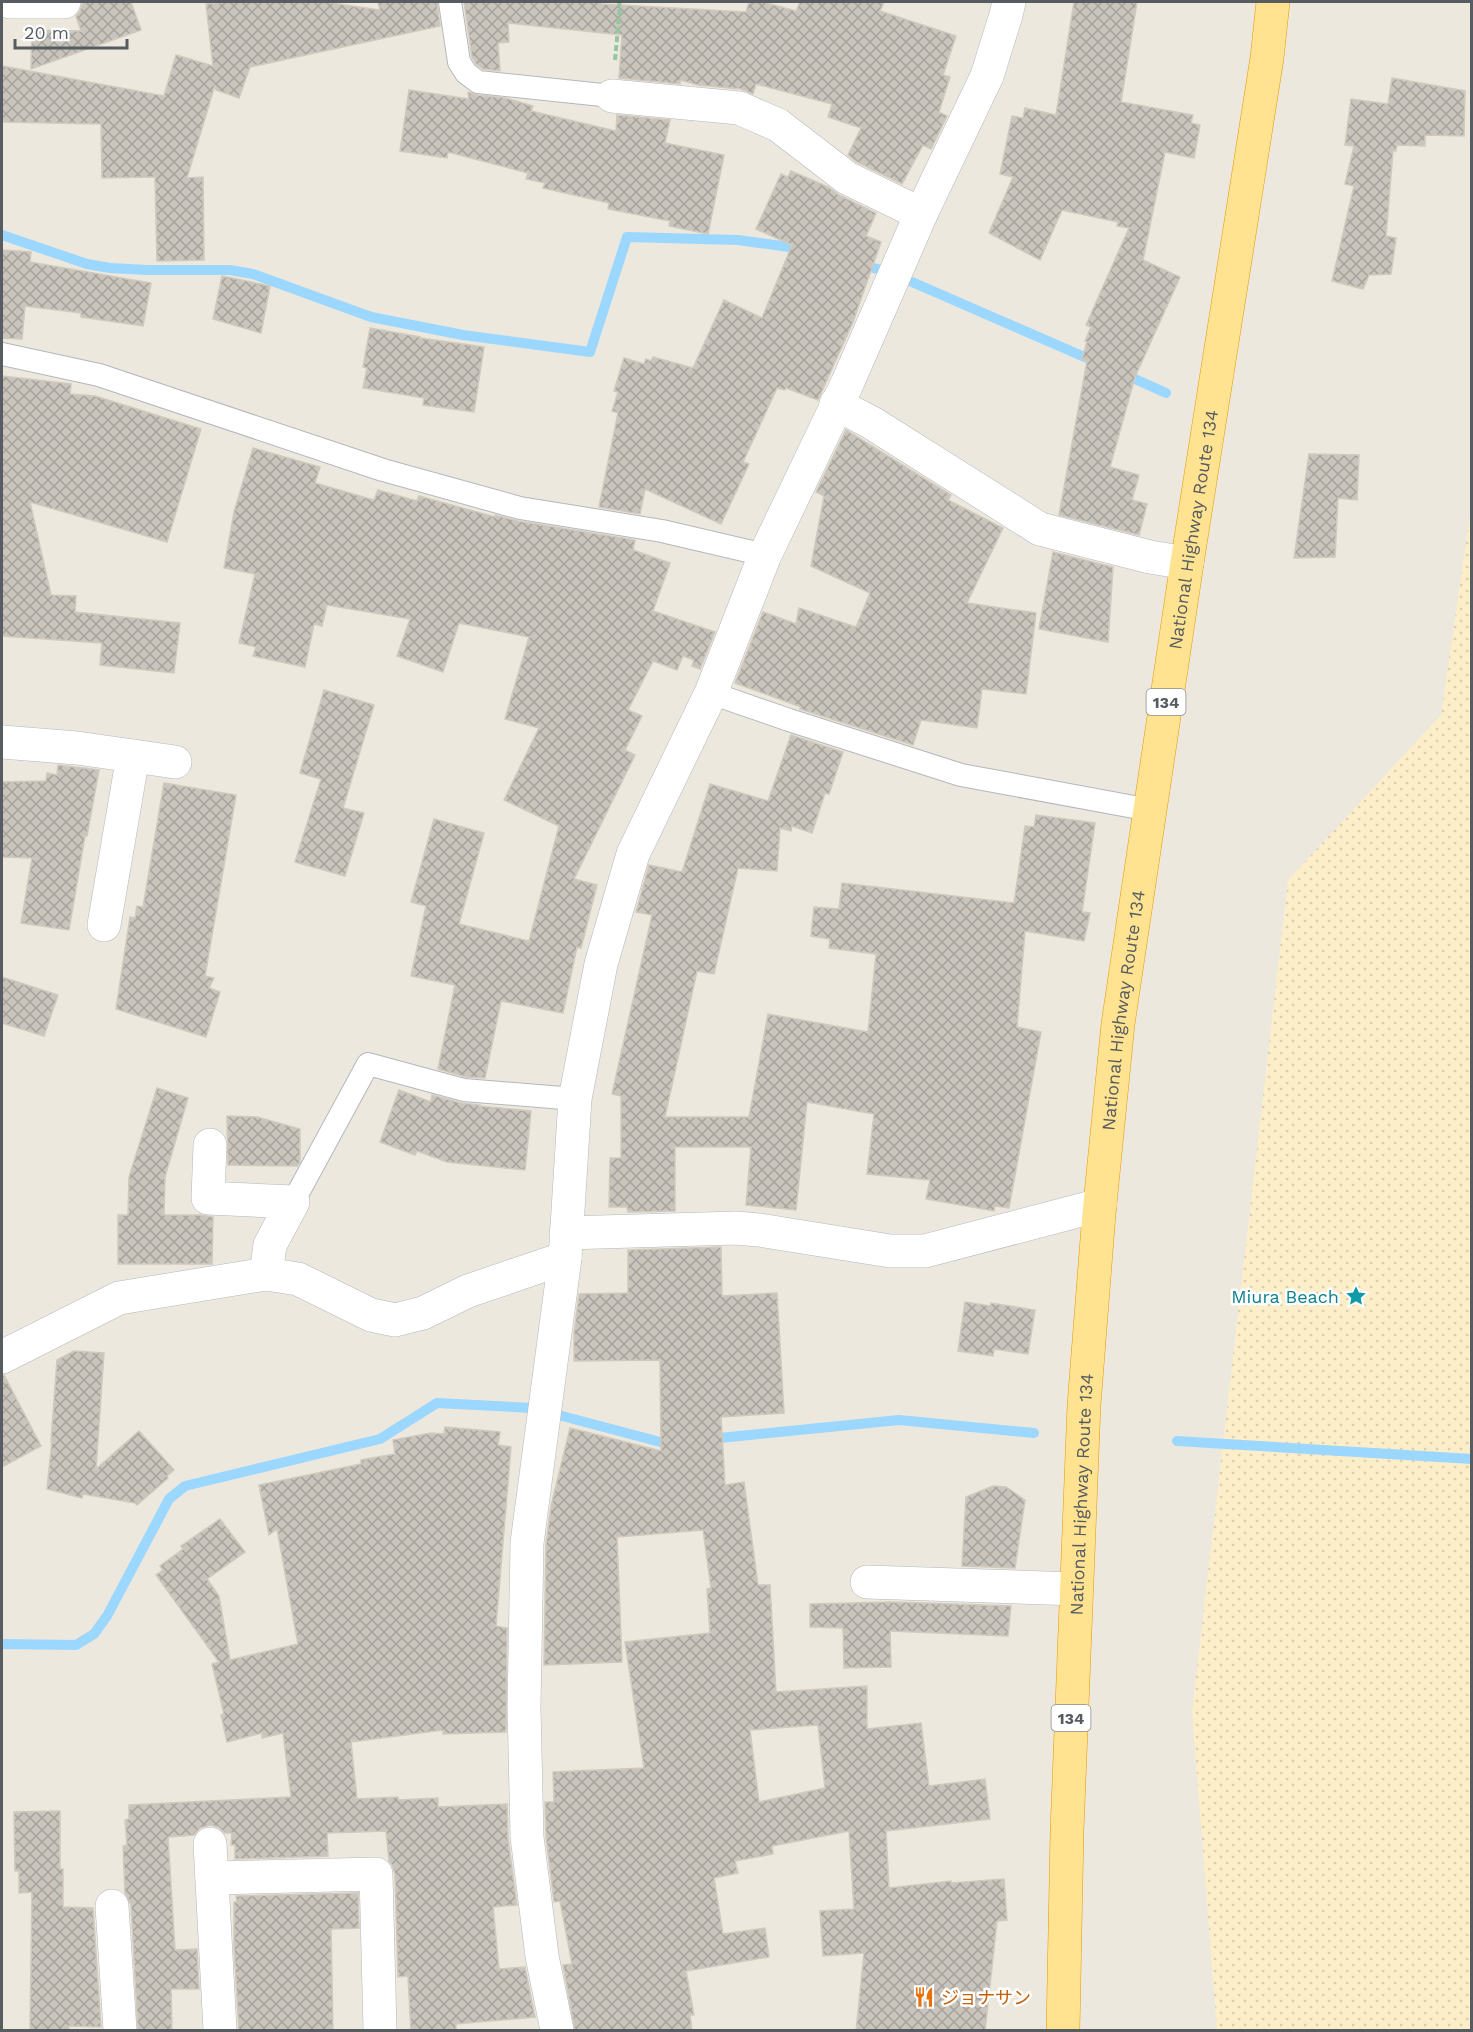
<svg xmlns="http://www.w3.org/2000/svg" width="1473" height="2032" font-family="'Work Sans','Noto Sans JP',sans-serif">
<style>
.sand{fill:url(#sand-dots)}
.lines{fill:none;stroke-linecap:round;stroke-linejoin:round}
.stream{stroke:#9bd7ff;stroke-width:10}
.building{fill:url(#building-cross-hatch);stroke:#d1c9bc;stroke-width:1.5;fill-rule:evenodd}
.service-casing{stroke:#b4b7bd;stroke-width:24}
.minor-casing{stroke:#b4b7bd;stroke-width:34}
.trunk-casing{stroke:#ea9700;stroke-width:34}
.path{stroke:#91c89e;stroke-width:4;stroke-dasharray:6 3;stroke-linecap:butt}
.service{stroke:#fff;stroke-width:22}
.minor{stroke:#fff;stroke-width:33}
.trunk{stroke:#ffe391;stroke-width:33}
.labels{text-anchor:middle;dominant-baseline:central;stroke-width:5;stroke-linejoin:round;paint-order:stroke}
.shield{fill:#fff;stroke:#898d90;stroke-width:1.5}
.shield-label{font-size:16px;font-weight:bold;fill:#575c61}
.street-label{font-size:18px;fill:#575c61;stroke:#fff}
.culture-label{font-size:18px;fill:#0d838f;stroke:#fff;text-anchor:end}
.food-label{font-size:18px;fill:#c56008;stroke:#fff;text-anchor:start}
</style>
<defs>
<pattern id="sand-dots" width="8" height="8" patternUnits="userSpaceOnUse" patternTransform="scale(1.5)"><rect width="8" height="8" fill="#fceec9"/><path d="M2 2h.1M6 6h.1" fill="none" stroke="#daceaf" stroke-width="1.8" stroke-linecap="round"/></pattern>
<pattern id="building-cross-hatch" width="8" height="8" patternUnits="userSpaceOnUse" patternTransform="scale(1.5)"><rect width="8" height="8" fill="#c9c5bd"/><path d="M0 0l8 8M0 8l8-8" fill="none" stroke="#a6a39d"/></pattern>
</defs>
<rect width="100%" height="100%" fill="#ece8de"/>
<path class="sand" d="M1471 508V2030H1217L1192 1712 1288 880 1441 715Z"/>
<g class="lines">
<g class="stream">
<path d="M2 235 87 264 110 268 147 270H230L253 274 371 317 463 335 590 352 627 237 738 240 803 249"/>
<path d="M859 264 881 270"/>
<path d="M912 282 1096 362"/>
<path d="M1124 374 1166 393"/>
<path d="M710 1439 899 1420 1034 1433"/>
<path d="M1177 1441 1472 1459"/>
<path d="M2 1644 76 1645 94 1634 107 1616 169 1499 185 1486 380 1439 437 1403 532 1408 664 1443 673 1442"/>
</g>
</g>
<g class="building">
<path d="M83 2H131L141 30 31 69 32 30 81 31 76 16 80 11Z"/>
<path d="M229 2H325L380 10 378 2H437L440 26 250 67 239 98 216 90 215 85 187 178 203 177 204 260 157 261 155 177 102 178 101 124 2 122V66L164 96 176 55 213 66 206 4Z"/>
<path d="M464 2H602V4L746 12 749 2H763L796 11 800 2H884L880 11 956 36 943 75 950 77 939 112 947 116 931 149 923 145 902 184 857 162 848 155 861 128 828 117 832 104 756 84 753 94 741 89 698 85 680 80V84L619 78 622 35 508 23 509 42 498 43 500 71 483 69 476 64 472 57Z"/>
<path d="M1074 2H1137L1121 102 1193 115 1191 123 1200 125 1194 158 1165 152 1143 260 1180 277 1135 377 1110 467 1139 475 1132 500 1147 504 1139 535 1059 515 1087 361 1082 359 1087 342 1085 341 1091 327 1086 325 1129 228 1117 226 1118 222 1062 210 1040 260 989 233 1013 177 1000 174 1012 116 1023 118 1025 108 1056 115Z"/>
<path d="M1392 78 1465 91 1464 136 1425 135V146L1397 145 1396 151H1393L1386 236 1396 238 1391 274 1369 275 1363 289 1332 281 1354 186 1345 184 1354 146 1345 145 1351 99 1388 104Z"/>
<path d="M409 90 469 99 468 92 477 95 505 98 533 106 531 111 616 131 617 115 670 120 665 143 724 155 708 234 669 226 670 221 608 209 609 203 543 188 545 183 526 179 528 173 448 152 447 158 400 151Z"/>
<path d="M791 171 828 187 839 195 876 213 866 236 881 242 853 322 818 400 786 388 785 390 777 388 743 462 749 464 721 524 645 489 640 514 599 507 618 413 612 411 618 392 614 391 624 358 644 364 646 359 651 361 653 357 693 368 724 300 762 318 792 245 756 229 781 174 788 177Z"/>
<path d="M2 250 31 252 30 262 151 283 143 326 81 317V313L25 306 22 339 2 338Z"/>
<path d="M222 276 270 286 261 333 213 319Z"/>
<path d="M370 328 420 337V338L484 347 474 412 423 405 424 398 363 388 367 368 363 367Z"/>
<path d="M2 376 71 384 70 394 95 396 201 429 167 542 30 502 51 595 76 596 75 612 180 623 174 673 100 665 102 643 2 636Z"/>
<path d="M846 430 951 495 948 500 1003 528 967 603 1036 613 1026 694 982 689 977 728 921 720 913 745 800 709 801 707 735 683 763 612 796 624 799 608 856 627 870 593 811 566 824 496 816 492Z"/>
<path d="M253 448 320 467 315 483 374 500 378 490 417 501 419 496 495 517V515L518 521 635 540 633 550 670 563 653 611 715 632 700 669 692 666 694 660 683 656 677 670 653 661 628 710 642 716 625 750 635 755 574 879 597 885 581 948 577 947 563 1013 501 1001 485 1078 466 1077 438 1069 455 985 411 976 426 906 411 902 434 819 484 833 459 924 529 941 559 826 504 800 539 728 505 719 529 637 459 623 443 672 397 656 410 619 327 605 322 626 314 624 305 667 253 656 256 647 239 643 255 574 224 568 234 512Z"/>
<path d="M1309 454 1359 455 1357 500 1338 498 1335 557 1294 558Z"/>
<path d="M1053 552 1113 567 1108 642 1039 629Z"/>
<path d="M324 690 374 705 343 808 364 813 345 876 295 862 321 779 300 773Z"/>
<path d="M791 735 843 752 829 794 825 793 812 833 792 826 791 831 780 828 777 871 738 868 714 974 697 971 665 1117H749L768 1014 868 1032 876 954 829 948 830 939 811 936 814 907 839 909 842 883 1014 903 1025 826 1034 827 1036 815 1095 823 1082 912 1090 913 1084 941 1025 931 1017 1027 1041 1032 1009 1208 995 1206 994 1211 926 1199 930 1180 867 1174 874 1114 807 1102 796 1210 746 1205 751 1147H675V1211L628 1212 627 1207H609L610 1158H621V1096L612 1094 652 915 636 912 649 865 682 872 710 784 768 801Z"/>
<path d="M58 765 99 770 87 836H85L69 930 21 923 32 858 2 857V782L46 781 47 773 57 775Z"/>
<path d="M164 783 236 795 205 976 214 978 209 988 220 992 206 1037 116 1009 130 917 135 918 137 906 143 907Z"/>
<path d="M2 977 58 995 44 1036 2 1023Z"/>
<path d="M157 1088 188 1098 165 1177 164 1215H200L213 1217 212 1264H118V1215H128L129 1177Z"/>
<path d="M399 1090 431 1102 432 1095 461 1103 480 1105 479 1106 531 1111 525 1170 447 1162 417 1151 415 1155 380 1142Z"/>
<path d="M227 1116 257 1117 300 1129V1162L297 1166 228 1165Z"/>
<path d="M721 1247 722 1296 777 1293 784 1413 721 1417 725 1485 744 1482 758 1585H770L776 1692 867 1686V1729L921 1723 929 1786 985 1779 990 1819 886 1831 889 1888 951 1881V1883L1004 1879 1007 1920 997 1921 985 2031H856L864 1953 823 1956 820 1911 854 1909 849 1831 772 1846 773 1854 735 1861 738 1873 714 1878 723 1934 765 1928 769 1957 686 1971 694 2015H690L692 2031H575L563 1965 572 1964 560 1901 554 1902 546 1836 545 1802H554L553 1772 644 1768 625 1642 710 1633 707 1589 711 1588 703 1530 617 1537 622 1662 544 1665 546 1544 551 1506 570 1428 661 1451 660 1360 574 1361V1333L579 1294 628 1293V1250ZM818 1725 825 1788 759 1802 750 1730Z"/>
<path d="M965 1302 990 1306 991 1303 1035 1310 1028 1354 994 1349 993 1356 958 1351Z"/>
<path d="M74 1351 104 1353 96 1469 139 1431 174 1470 167 1476 168 1478 137 1505 135 1503 83 1494 82 1498 47 1489 52 1440 51 1441 57 1360Z"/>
<path d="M4 1375 41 1446 2 1467V1376Z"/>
<path d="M445 1427 500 1432 498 1445 511 1447 496 1626 507 1628 506 1732 443 1734V1730L351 1742 357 1799 398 1797V1800L438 1798V1807L507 1804 508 1839 517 1905 493 1907 499 1969 525 1967 535 2017 456 2024V2031H411L408 1976 398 1977 395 1874 392 1865 389 1861 386 1831 327 1833 328 1856 235 1859V1845H231L232 1833H225L218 1827 210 1825 200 1828 194 1835 168 1837 175 1950 197 1949 199 1989H171L172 2031H138L131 1905 125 1893 123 1846 127 1845 125 1820 129 1819V1805L291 1797 283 1733 262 1738V1733L227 1742 221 1715 224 1714 212 1664 219 1662 156 1575 163 1570 160 1566 183 1549 181 1546 220 1519 245 1552 207 1579 219 1596 230 1660 298 1644 277 1529 269 1535 259 1485 361 1464V1460L395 1454 393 1440 431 1433 444 1434Z"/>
<path d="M993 1486 1006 1487 1025 1500 1015 1568 962 1566 966 1497Z"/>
<path d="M893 1602 1011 1606 1008 1636 890 1631 891 1667 844 1668 843 1628 810 1627V1604Z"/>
<path d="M60 1811V1869H63V1907L93 1908 101 2027 69 2026V2031H30L32 1892 19 1893V1871H15L14 1812Z"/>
<path d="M358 1893 359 1928 331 1929 333 2031H239L234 1947V1902H237L236 1896Z"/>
</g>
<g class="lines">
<g class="service-casing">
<g id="service">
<path d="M450 2 459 62 466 73 478 82 612 96"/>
<path d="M2 354 99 375 383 470 520 508 662 531 765 555"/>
<path d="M711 693 789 720 961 775 1150 810"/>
<path d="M293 1202 368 1064 464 1090 575 1099"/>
</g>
</g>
<g class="minor-casing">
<g id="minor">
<path d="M10 2H64"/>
<path d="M612 96 739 108 778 125 847 178 921 214"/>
<path d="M836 404 872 423 1040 529 1150 557 1187 563"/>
<path d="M2 742 77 748 175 762"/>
<path d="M104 925 133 756"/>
<path d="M210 1145 208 1198 293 1202 270 1245 266 1274"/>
<path d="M566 1233 736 1228 759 1230 890 1251H925L1100 1205"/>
<path d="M2 1357 119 1298 266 1274 298 1279 371 1315 395 1320 423 1313 468 1291 565 1258"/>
<path d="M867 1582 1076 1589"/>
<path d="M210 1844 220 2030"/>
<path d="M213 1878 376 1874 380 2030"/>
<path d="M112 1906 120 2030"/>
<path d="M557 2030 542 1956 527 1837 524 1707 527 1543 565 1258 575 1099 601 964 633 854 711 693 765 555 847 384 921 214 987 76 1006 15 1009 2"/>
</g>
</g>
<g class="trunk-casing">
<g id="trunk">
<path id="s1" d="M1063 2030 1067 1831 1084 1405 1099 1214 1118 1024 1187 563 1267 58 1273 2"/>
</g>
</g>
<path class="path" d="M615 60 620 7 619 2"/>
<use href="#service" class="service"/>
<use href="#minor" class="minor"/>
<use href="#trunk" class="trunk"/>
</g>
<defs>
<g id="sight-bare" transform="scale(1.62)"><path d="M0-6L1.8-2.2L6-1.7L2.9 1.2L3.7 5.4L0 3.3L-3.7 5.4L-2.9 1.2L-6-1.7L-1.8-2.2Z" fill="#0f9aa8" stroke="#fff" stroke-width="2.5" paint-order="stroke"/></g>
<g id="restaurant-bare" transform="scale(1.62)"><path d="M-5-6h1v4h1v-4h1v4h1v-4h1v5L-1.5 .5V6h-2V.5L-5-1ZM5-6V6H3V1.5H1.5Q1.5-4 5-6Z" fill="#e8710a" stroke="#fff" stroke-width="2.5" paint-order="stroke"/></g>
</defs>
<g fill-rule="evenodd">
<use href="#sight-bare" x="1356" y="1296"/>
<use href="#restaurant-bare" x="924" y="1997"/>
</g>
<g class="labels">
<g class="shield">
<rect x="1146.5" y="689" width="39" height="26" rx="4.5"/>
<rect x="1051.5" y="1705" width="39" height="26" rx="4.5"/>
</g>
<g class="shield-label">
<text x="1166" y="702">134</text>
<text x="1071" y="1718">134</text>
</g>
<g class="street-label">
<text stroke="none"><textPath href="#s1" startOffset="1508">National Highway Route 134</textPath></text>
<text stroke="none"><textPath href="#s1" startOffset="1022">National Highway Route 134</textPath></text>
<text stroke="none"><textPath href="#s1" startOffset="536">National Highway Route 134</textPath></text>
</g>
<g class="culture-label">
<text x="1339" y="1296">Miura Beach</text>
</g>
<g class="food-label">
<text x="941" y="1997">ジョナサン</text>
</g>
</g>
<rect width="1473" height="2032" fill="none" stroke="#575c61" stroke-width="6"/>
<path d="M15 39v9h112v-9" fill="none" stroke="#575c61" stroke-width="3"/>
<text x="24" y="39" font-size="18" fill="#575c61" stroke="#ffffff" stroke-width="4.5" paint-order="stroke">20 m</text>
</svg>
